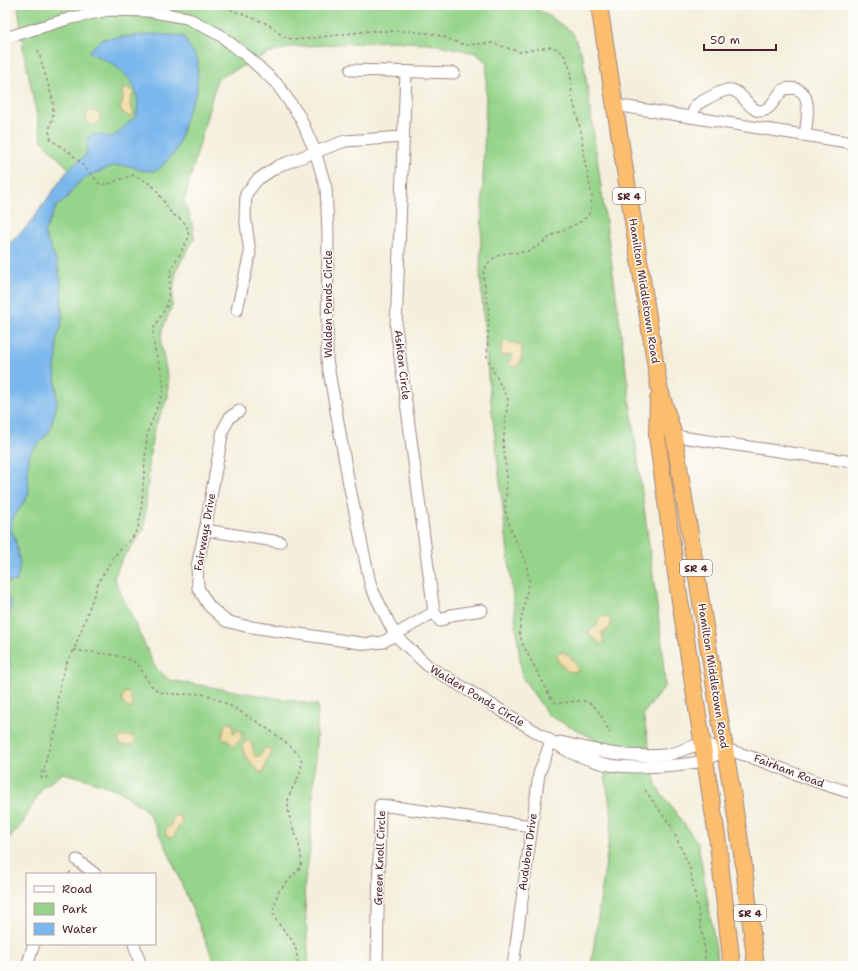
<svg xmlns="http://www.w3.org/2000/svg" width="858" height="971" font-family="'Shantell Sans',sans-serif">
<style>
.green{fill:#95d48a;stroke:#707a5a}
.sand{fill:#eeda9e;stroke:#9c7c64}
.water{fill:#7ab7ec;stroke:#626b8c}
.lines{fill:none;stroke-linecap:round;stroke-linejoin:round}
.minor-casing{stroke:#9f8784;stroke-width:13}
.highway-casing{stroke:#9f8784;stroke-width:18}
.path{stroke:#9f8784;stroke-width:1.5;stroke-dasharray:3 3;stroke-linecap:butt}
.minor{stroke:#fff;stroke-width:11}
.highway{stroke:#fbbd6e;stroke-width:16}
.labels{text-anchor:middle;dominant-baseline:central;stroke-width:3;stroke-linejoin:round;paint-order:stroke}
.shield{fill:#fdfcf7;stroke:#806168;stroke-width:1}
.shield-label{font-size:10px;font-weight:bold;fill:#4a1f2b}
.street-label{font-size:11px;fill:#4a1f2b;stroke:#fdfcf7}
</style>
<rect width="100%" height="100%" fill="#fdfcf7"/>
<filter id="ink" filterUnits="userSpaceOnUse"><feTurbulence type="fractalNoise" baseFrequency=".025" numOctaves="2"/><feDisplacementMap in="SourceGraphic" scale="8" xChannelSelector="R" yChannelSelector="G"/><feConvolveMatrix kernelMatrix="1 2 1 2 8 2 1 2 1" color-interpolation-filters="sRGB"/></filter>
<filter id="wash" filterUnits="userSpaceOnUse"><feTurbulence type="fractalNoise" baseFrequency=".012" numOctaves="4" result="noise"/><feDisplacementMap in="SourceGraphic" scale="16" xChannelSelector="R" yChannelSelector="G"/><feGaussianBlur stdDeviation="0.9" result="paint"/><feColorMatrix in="noise" values="0 0 0 0 0 0 0 0 0 0 0 0 0 0 0 0 0 1.4 0 .05"/><feComposite in="paint" operator="in"/></filter>
<g filter="url(#wash)">
<rect width="100%" height="100%" fill="#f4efdc"/>
<path class="green" d="M18 5H527L546 14 572 32 583 57 616 295 662 644 665 686 643 714 656 786 698 843 717 956V966H591L612 818 605 775 598 741 548 715 522 677 488 376 480 271 487 63 476 53 429 43 389 41 291 47 267 54 217 79 184 201 193 227 194 239 176 270 172 306 162 330 161 344 168 380V397L154 429 150 453 144 529 121 561 114 578 154 665 169 680 318 705 310 851 304 888 309 966H216L167 849 147 811 120 791 83 778 63 773 42 788 22 824 5 843V253L11 242 30 223 69 169 42 141 23 47Z"/>
<g class="sand">
<path d="M127 88 132 90 133 94 130 103 134 114 130 117 123 113 120 108 123 100 122 90Z"/>
<circle cx="93" cy="118" r="7"/>
<path d="M506 341 520 345 522 347 521 361 516 367H512L508 363 509 360 513 357 512 354 503 356 500 353 503 343Z"/>
<path d="M604 616 610 618 611 626 608 630 602 632 604 643 601 644 588 633 590 630 596 627 600 617Z"/>
<path d="M562 652C570 654 576 662 578 670L576 672 567 671 558 661 557 654Z"/>
<path d="M125 692 130 694 133 708H128L122 702V697Z"/>
<path d="M228 723 233 724V733L240 730 242 732V737L234 747 228 740 222 738 224 727Z"/>
<path d="M123 736H133L136 742 132 745H121L118 740Z"/>
<path d="M246 740 251 742 255 756H260L265 748 270 749 271 755 266 763 264 772H259C254 764 243 757 242 746Z"/>
<path d="M176 815 181 817 182 822 176 831 175 836 170 838 165 834 166 828 171 825 173 817Z"/>
</g>
<g class="water">
<path d="M154 34 183 36 198 60 197 91 188 111 178 145 175 152 159 169 153 171 139 170 131 166H113L88 176 77 184 66 199 57 205 44 233 57 263 61 283 62 316 61 327 57 338V356L55 367 57 405 49 432 30 453 28 465 29 494 12 520 11 530 15 538 20 564 17 581 8 582 5 586V253L11 242 30 223 69 169 86 155 88 137 95 134 110 137 114 136 136 116C145 81 116 64 88 52L102 39Z"/>
<path d="M5 595 10 600 11 608 7 626 10 669 5 769Z"/>
</g>
</g>
<g filter="url(#ink)">
<g class="lines">
<g class="minor-casing">
<g id="minor">
<path d="M5 38 71 18 108 10 148 11 187 18 220 35 248 57 277 84 300 117 315 151 326 188 328 232 327 360 349 484 371 587 395 635 428 666 571 753C584 758 597 763 610 765 632 769 684 766 706 760 712 757 719 753 725 750"/>
<path d="M351 70 454 73"/>
<path d="M615 105 853 143"/>
<path d="M691 117 696 105C705 100 717 92 727 90 745 87 750 121 768 108 774 103 778 94 784 89 814 83 808 115 805 135"/>
<path d="M237 310 250 253 245 216 246 194 257 180 278 166 345 141 403 137"/>
<path d="M239 411 230 417 223 430 205 530 197 566 198 588 209 606 226 621 245 626 367 644 383 642 434 612 396 327 406 72"/>
<path d="M674 436 853 462"/>
<path d="M205 530 280 542"/>
<path d="M434 612 440 621 451 615 482 610"/>
<path d="M560 742C597 751 625 758 665 755 678 754 693 743 706 745 757 754 803 781 853 793"/>
<path d="M77 860 95 874"/>
<path d="M134 944 141 966"/>
<path d="M27 966 34 944"/>
<path d="M377 966 380 805 532 826"/>
<path d="M513 966 539 774 551 741"/>
</g>
</g>
<g class="highway-casing">
<g id="highway">
<path d="M599 5 659 387 674 436 743 860 756 966"/>
<path d="M658 399 657 436 678 588 717 836 732 966"/>
</g>
</g>
<g class="path">
<path d="M219 5 268 24 284 37 296 40 370 31H407L435 34 465 45 492 43 520 52 550 47 557 49 565 56 570 69 572 96 582 136 583 153 592 196 591 209 588 216 580 222 553 235 535 248 525 252 506 253 495 257 487 264 483 275 489 311 487 358 508 400 503 443 507 478 505 510 511 530 526 563 529 581 519 631 522 643 551 698 556 703C565 704 573 700 582 701 598 702 603 721 610 733"/>
<path d="M38 50 53 101V115L49 131 51 140 72 154 100 184H108L133 175 146 181 155 188 171 213 183 221 187 226 189 237 171 270 167 305 153 330 154 347 162 373 164 389 147 434 141 513 138 528 132 538 114 556 99 581 74 650 66 664 61 680 58 696 57 726 47 755 44 770 41 773V777L44 779 47 777 44 770"/>
<path d="M74 650C90 653 120 653 134 662 145 669 145 685 159 691 175 698 191 691 207 695 223 699 297 744 301 759 305 777 287 788 288 805 288 826 304 844 301 867L278 892 273 910C275 924 286 930 293 942 297 949 297 958 298 966"/>
<path d="M645 790 671 826 690 868 705 950 704 966"/>
<path d="M69 874 72 869"/>
</g>
<use href="#minor" class="minor"/>
<use href="#highway" class="highway"/>
</g>
</g>
<g class="labels">
<g class="shield">
<rect x="613" y="188" width="32" height="16" rx="3"/>
<rect x="680" y="560" width="32" height="16" rx="3"/>
<rect x="734" y="905" width="32" height="16" rx="3"/>
</g>
<g class="shield-label">
<text x="629" y="196">SR 4</text>
<text x="696" y="568">SR 4</text>
<text x="750" y="913">SR 4</text>
</g>
<g class="street-label">
<text transform="translate(644 291) rotate(81)">Hamilton Middletown Road</text>
<text transform="translate(328 304) rotate(-90)">Walden Ponds Circle</text>
<text transform="translate(402 365) rotate(83)">Ashton Circle</text>
<text transform="translate(205 532) rotate(-80)">Fairways Drive</text>
<text transform="translate(713 676) rotate(81)">Hamilton Middletown Road</text>
<text transform="translate(477 696) rotate(31)">Walden Ponds Circle</text>
<text transform="translate(789 771) rotate(21)">Fairham Road</text>
<text transform="translate(528 852) rotate(-82)">Audubon Drive</text>
<text transform="translate(380 858) rotate(-88)">Green Knoll Circle</text>
</g>
</g>
<rect width="858" height="971" fill="none" stroke="#fdfcf7" stroke-width="20"/>
<rect x="26" y="873" width="130" height="72" fill="#fdfcf7" stroke="#b5a4a5"/>
<rect x="34" y="886" width="20" height="6" fill="#ffffff" stroke="#b5a4a5"/>
<text x="62" y="893" font-size="12" fill="#4a1f2b">Road</text>
<rect x="34" y="903" width="20" height="12" fill="#95d48a" stroke="#b5a4a5"/>
<text x="62" y="913" font-size="12" fill="#4a1f2b">Park</text>
<rect x="34" y="923" width="20" height="12" fill="#7ab7ec" stroke="#b5a4a5"/>
<text x="62" y="933" font-size="12" fill="#4a1f2b">Water</text>
<path d="M704 44v6h72v-6" fill="none" stroke="#4a1f2b" stroke-width="2"/>
<text x="710" y="44" font-size="12" fill="#4a1f2b" stroke="#fdfcf7" stroke-width="3" paint-order="stroke">50 m</text>
</svg>
